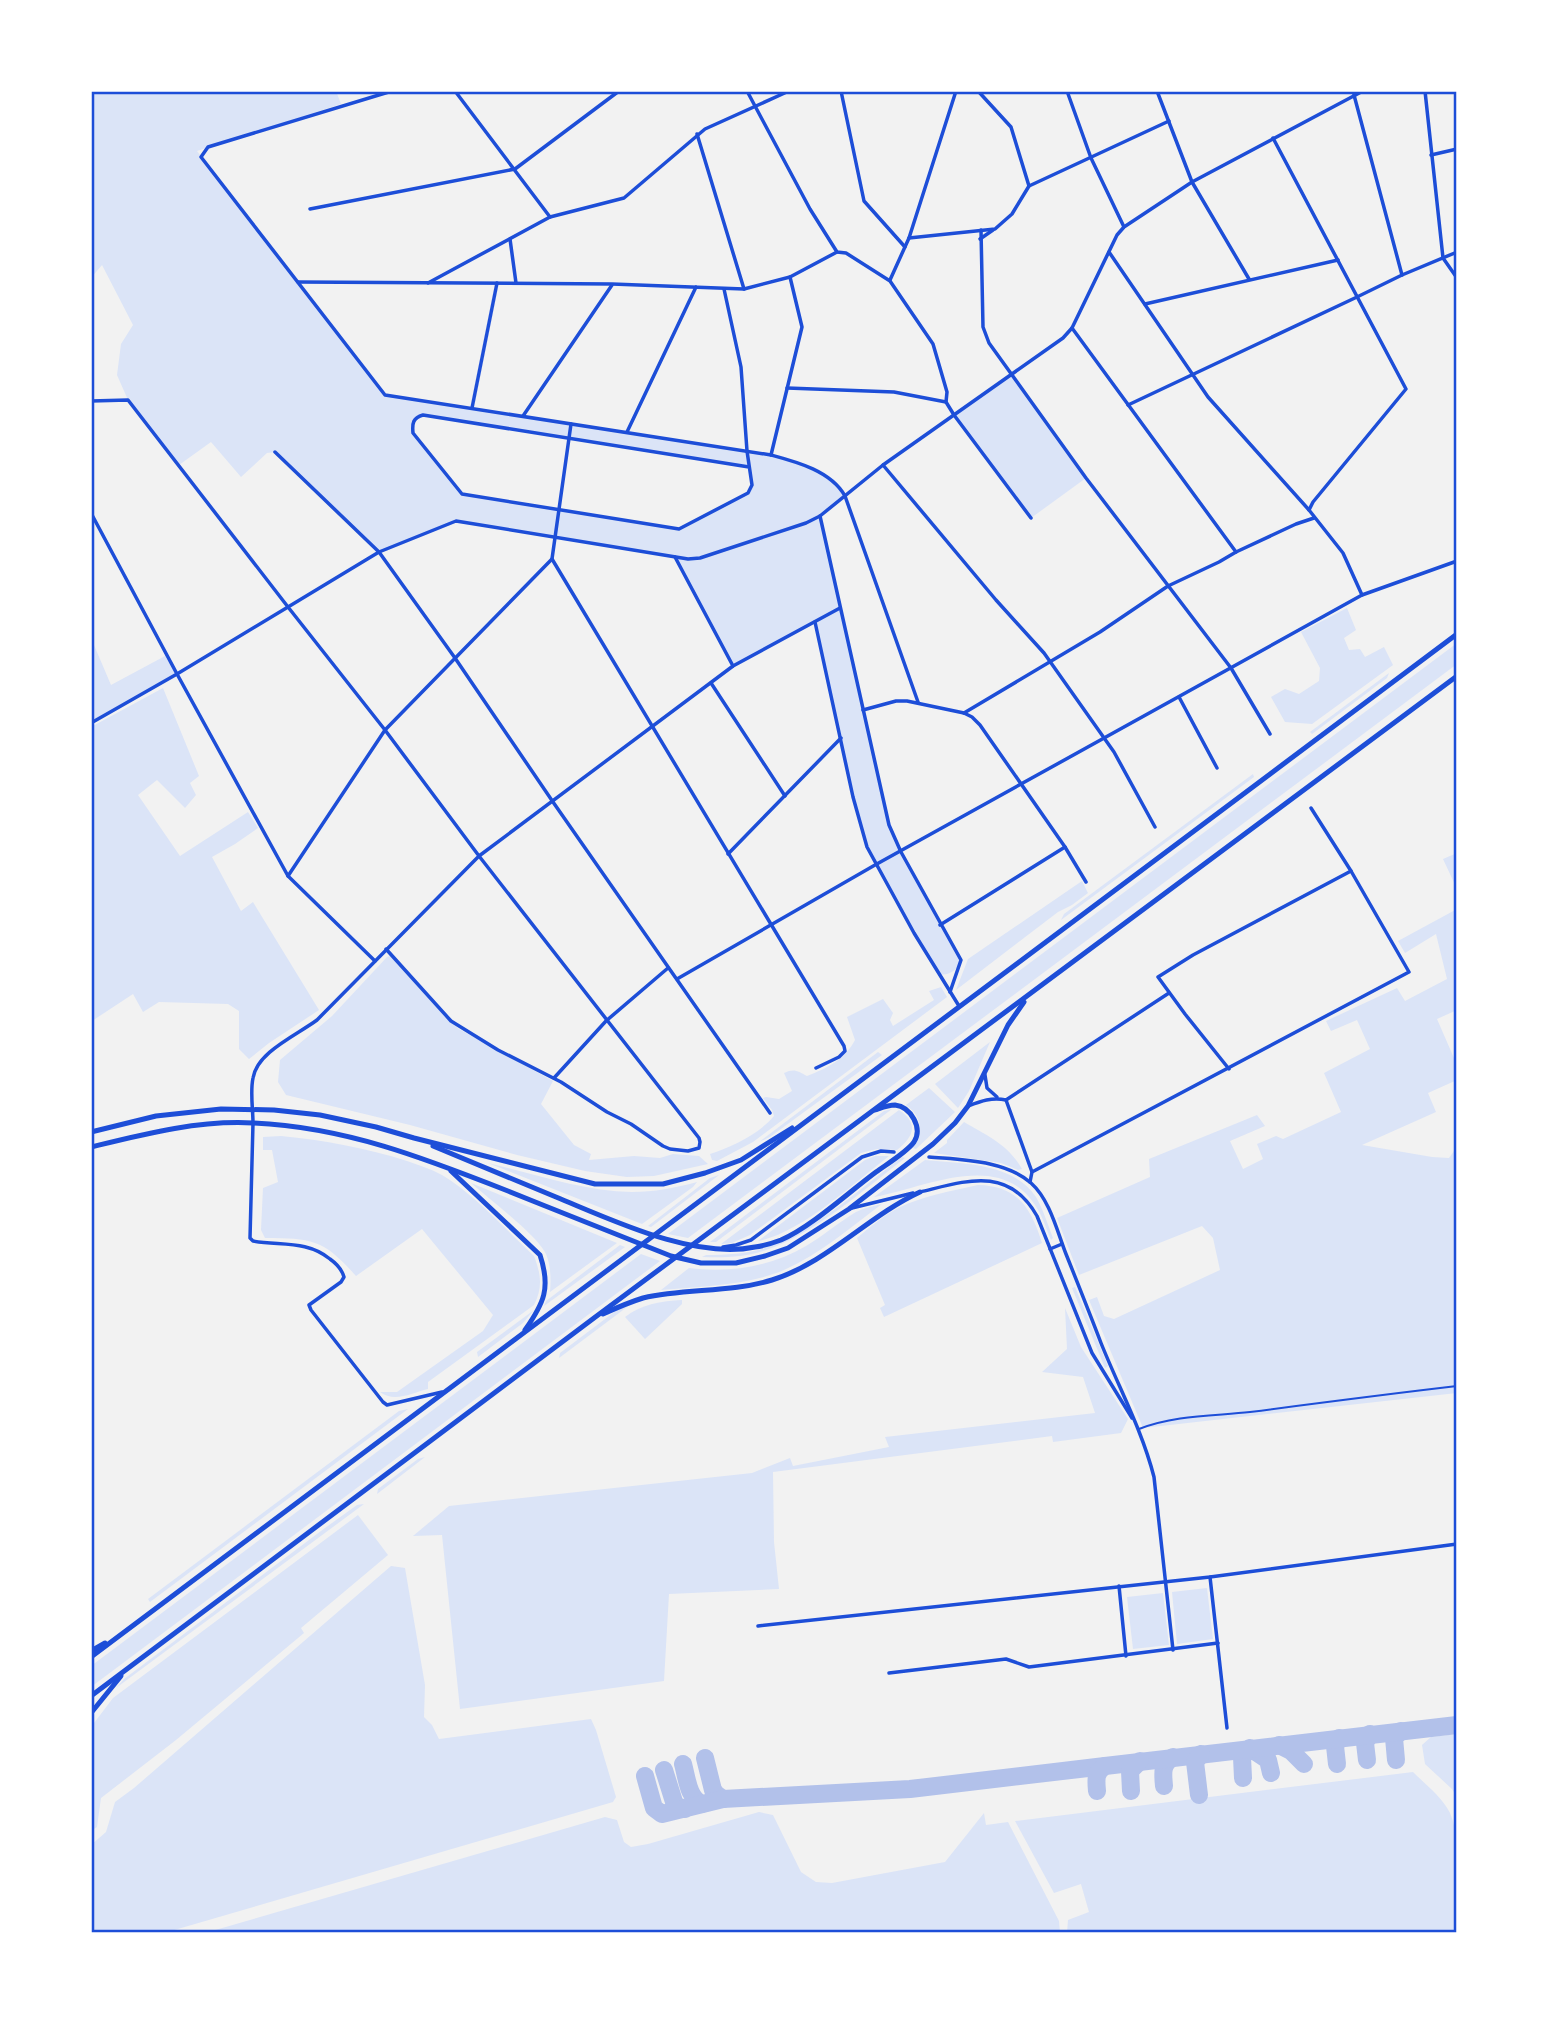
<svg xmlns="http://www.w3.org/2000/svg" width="1548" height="2024" font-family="Lato,sans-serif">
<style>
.green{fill:#dbe4f7;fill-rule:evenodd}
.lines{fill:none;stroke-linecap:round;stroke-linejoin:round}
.taxiway{stroke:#b2c1ea;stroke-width:18}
.service{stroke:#1d4ed8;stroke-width:2}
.minor{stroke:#1d4ed8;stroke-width:3.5}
.tertiary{stroke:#1d4ed8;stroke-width:3.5}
.primary{stroke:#1d4ed8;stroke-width:5}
.neatline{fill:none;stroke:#1d4ed8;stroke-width:2.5}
</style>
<rect width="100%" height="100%" fill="#f2f2f2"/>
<g class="green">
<path d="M91 91H336L341 104 197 151 385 395 747 451C780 458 826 464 845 496L820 516 893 837 961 960C957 971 949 976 938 974L875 865 862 834 815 622 733 666 674 557 456 521 379 552 275 452 267 453 241 477 211 442 179 465 128 400 117 375 121 344 133 325 102 265 91 278V263L93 262 91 254ZM423 415 749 467 752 485 748 493 679 529 462 494 413 433 416 417Z"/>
<path d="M1011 375 1086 478 1031 518 954 415Z"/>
<path d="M1347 608 1356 630 1344 638 1349 650 1360 649 1365 657 1384 647 1393 665 1312 724 1285 722 1271 697 1285 689 1299 694 1319 681 1320 668 1301 632Z"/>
<path d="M91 638 111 685 165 656 177 674 91 723Z"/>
<path d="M1457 643V664L688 1238 668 1234Z"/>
<path d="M1389 673 1387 678 1312 734 1310 732Z"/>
<path d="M163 688 199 776 190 783 196 795 185 808 157 780 138 795 180 856 248 812 258 828 235 844 212 857 241 911 253 902 319 1010 269 1043 249 1059 239 1049V1011L228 1004 159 1002 143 1012 133 994 92 1021 91 1016V727Z"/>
<path d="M1253 774 1254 777 1061 920 1064 914Z"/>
<path d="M1457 853V889L1443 859Z"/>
<path d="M1082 881 1088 893 1072 905 1058 912 956 990 968 959Z"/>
<path d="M1457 909V1010L1437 1019 1457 1065V1080L1428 1093 1436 1112 1362 1145 1432 1157 1449 1158 1454 1151 1457 1149V1393L1143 1428 1089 1300 1097 1297 1104 1316 1114 1319 1220 1270 1213 1238 1202 1226 1079 1275 1057 1218 1150 1177 1149 1159 1257 1115 1265 1126 1230 1141 1243 1169 1263 1159 1257 1144 1276 1136 1283 1139 1341 1112 1324 1073 1370 1049 1357 1020 1331 1031 1326 1021 1397 988 1405 1001 1447 979 1436 934 1405 953 1398 941Z"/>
<path d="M390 956 447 1019 459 1029 553 1081 541 1104 574 1145 591 1154 589 1160 634 1156 660 1158 673 1154 699 1156 708 1164 654 1176 627 1177 585 1171 517 1155 410 1125 286 1095 278 1082 280 1060 332 1016 387 957Z"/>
<path d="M941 987 947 997 753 1142 717 1161 712 1160 710 1154C732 1147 759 1134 774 1116L772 1110 763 1098 766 1097 779 1099 792 1091 784 1073C794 1068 798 1071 807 1076 828 1068 845 1059 855 1040L847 1017 883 999 893 1013 890 1020 893 1026 934 1000 929 991Z"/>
<path d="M990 1042 969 1091 958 1108 935 1084Z"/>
<path d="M878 1052 882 1055 770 1137 759 1142Z"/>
<path d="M929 1088 955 1112 916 1149 913 1148C924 1133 922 1116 906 1105Z"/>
<path d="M892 1109 716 1242H710L884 1111Z"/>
<path d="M899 1110C919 1123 914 1137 897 1150L877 1149 861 1153 750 1235 732 1243 721 1244Z"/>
<path d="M964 1122C986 1135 1009 1145 1022 1169L1018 1170 1001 1163 934 1153 947 1143V1140Z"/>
<path d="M281 1136C324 1140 366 1148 407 1161 418 1165 431 1169 442 1175 474 1194 507 1231 534 1256 541 1274 543 1288 534 1305L428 1382V1389C412 1393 394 1403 380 1392H397L483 1331 493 1315 422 1229 356 1276C324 1240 313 1238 265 1238L261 1230 263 1188 278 1182 272 1150H263V1137Z"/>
<path d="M875 1156H889C854 1183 801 1233 758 1241L865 1160Z"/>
<path d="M902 1157 905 1158C865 1189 814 1234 766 1250 746 1257 724 1258 702 1257L706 1255C726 1255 746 1254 765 1248 812 1233 862 1187 902 1157Z"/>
<path d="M925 1160C962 1164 1012 1162 1036 1197 1043 1209 1048 1225 1053 1238L1051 1240C1046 1228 1042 1215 1035 1205 999 1149 924 1188 874 1197Z"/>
<path d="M488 1163C535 1174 583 1191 632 1192 654 1192 675 1188 697 1182L693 1187 642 1224Z"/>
<path d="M719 1175 651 1227 648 1226 710 1178Z"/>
<path d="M471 1183 617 1243 550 1292C551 1280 551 1266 546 1254 537 1235 489 1199 471 1183Z"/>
<path d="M978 1185C1018 1186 1031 1208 1042 1243L884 1317 880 1308 885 1305 857 1238C870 1227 883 1216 898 1208 923 1196 951 1191 978 1185Z"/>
<path d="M882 1204C851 1227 820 1254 784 1270 746 1286 701 1286 661 1290L689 1268C730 1273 770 1267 806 1246 823 1236 839 1222 856 1212 864 1208 874 1206 882 1204Z"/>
<path d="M620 1245 625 1247 544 1306 546 1301Z"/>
<path d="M641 1254 660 1261 91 1687V1666Z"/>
<path d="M1075 1287 1108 1366 1105 1368 1072 1288Z"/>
<path d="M682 1300V1304L645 1339 625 1317C642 1304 661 1301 682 1300Z"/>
<path d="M631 1304 559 1358 560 1353 617 1310Z"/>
<path d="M1065 1308 1081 1347 1128 1419 1121 1433 1053 1442 1052 1436 773 1472 774 1542 779 1589 669 1594 664 1681 460 1709 442 1535 413 1536 449 1506 752 1473 790 1458 793 1466 889 1447 885 1437 1095 1413 1083 1377 1042 1372 1067 1349Z"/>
<path d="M534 1310 523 1323 478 1357 477 1352Z"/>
<path d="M408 1409 150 1602 148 1599 399 1411Z"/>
<path d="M425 1457 377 1494 378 1489 418 1459Z"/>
<path d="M364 1504 116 1688 124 1679 325 1528 357 1505Z"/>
<path d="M358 1515 388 1555 301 1628 304 1633 176 1740 101 1798 97 1827 91 1831V1727L113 1698Z"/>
<path d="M391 1566 405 1568 425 1685 424 1717 432 1725 439 1739 591 1719 596 1730 616 1797 613 1802 164 1933H91V1845L106 1832 115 1802 134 1788Z"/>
<path d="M1207 1588 1213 1639 1177 1644 1172 1592Z"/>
<path d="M1163 1593 1169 1645 1133 1649 1127 1597Z"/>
<path d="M1457 1734V1797L1452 1789 1425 1764 1422 1745 1431 1737Z"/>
<path d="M1413 1772C1425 1784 1442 1797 1450 1813 1463 1842 1457 1900 1457 1933H1067L1068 1920 1089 1912 1081 1884 1054 1893 1015 1821Z"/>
<path d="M759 1812 773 1815 801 1872 816 1882 832 1883 945 1862 984 1813 986 1825 1008 1822 1059 1921 1060 1933H205L605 1817 617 1820 624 1842 631 1847 648 1844Z"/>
</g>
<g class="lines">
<g class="taxiway">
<path d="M1279 1745 1291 1751 1304 1764"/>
<path d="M705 1758 713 1790 716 1794 723 1799"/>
<path d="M1367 1760 1365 1743 1370 1734"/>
<path d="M1396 1760 1394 1738 1401 1731"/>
<path d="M683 1764C687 1778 688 1798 702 1804"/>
<path d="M1337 1764 1335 1746 1339 1738"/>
<path d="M664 1770 675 1805 685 1809"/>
<path d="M645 1776 654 1808 662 1814 723 1799 910 1789 1105 1766"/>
<path d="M1243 1778 1242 1757 1250 1748 1268 1760 1271 1773"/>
<path d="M1164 1786C1163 1773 1161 1765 1173 1757"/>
<path d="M1097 1791C1096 1780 1095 1772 1105 1766L1457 1725"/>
<path d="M1131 1791 1130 1771 1140 1761"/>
<path d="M1199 1795 1195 1762 1201 1754"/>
</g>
<path class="service" d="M1139 1429C1175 1415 1213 1416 1250 1412 1319 1403 1388 1394 1457 1386"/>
<g class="minor">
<path d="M392 91 208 147 201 157 385 395 771 455C797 462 831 471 845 496L918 702"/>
<path d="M455 91 550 217"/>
<path d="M747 91 810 209 837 252 846 253 890 281 933 344 947 392 946 402 954 415 1031 518"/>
<path d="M841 91 864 201 905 247"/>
<path d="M1067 91 1091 158 1124 227"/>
<path d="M1157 91 1192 182 1249 279"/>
<path d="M1425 91 1443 258 1457 278"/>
<path d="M1354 95 1402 275"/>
<path d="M697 134 744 289"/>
<path d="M1273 138 1406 389 1313 502 1309 510"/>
<path d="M1431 155 1457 149"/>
<path d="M1029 186 1169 121"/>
<path d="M310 209 515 169 619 91"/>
<path d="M981 230 983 327 989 343 1086 478 1231 668 1270 734"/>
<path d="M909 238 995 229 1012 214 1029 186 1011 127 978 91"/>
<path d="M510 239 516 283"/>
<path d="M980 239 993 230"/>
<path d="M1109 252 1208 397 1309 510 1343 553 1362 595"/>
<path d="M890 280 909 238 956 91"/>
<path d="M298 282 612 284 744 289 790 277 837 252"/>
<path d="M428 283 550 217 624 198 705 129 789 91"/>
<path d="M724 289 741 367 747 451 752 485 748 493 679 529 462 494 413 433C412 423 413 418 423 415L749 467"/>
<path d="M1145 304 1338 260"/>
<path d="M1072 328 1236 552"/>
<path d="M787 388 894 392 946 402"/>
<path d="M91 401 128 400 288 607 177 674 91 723"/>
<path d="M1128 405 1357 297 1402 275 1457 252"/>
<path d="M472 408 497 283"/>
<path d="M523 416 612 285"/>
<path d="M627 432 696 287"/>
<path d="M275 452 379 552 455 658 553 802 770 1113"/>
<path d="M771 455 802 327 790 277"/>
<path d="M883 465 996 600 1044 653 1114 752 1155 827"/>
<path d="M91 513 177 674 288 876 375 961"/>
<path d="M820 516 889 825 901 852 961 960 950 992"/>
<path d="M675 557 733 666"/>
<path d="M552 559 844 1046 845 1051 839 1057 816 1068"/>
<path d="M815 622 853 797 867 847 914 933 959 1006"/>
<path d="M711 683 785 796"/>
<path d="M1179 697 1217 768"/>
<path d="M863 710 896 701H907L964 713 972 717 980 725 1065 847 1086 882"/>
<path d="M964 713 1100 632 1168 586 1219 562 1236 552 1296 524 1314 518"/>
<path d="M728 854 841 738"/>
<path d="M288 876 385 730 552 559 571 424"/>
<path d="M940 925 1065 847"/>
<path d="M386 949 451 1021 498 1050 561 1082 607 1112 631 1124 663 1146 670 1149 688 1151 699 1148 700 1142 699 1138 479 856 733 666 840 608"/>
<path d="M677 979 875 865 1362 595 1457 561"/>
<path d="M1229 1069 1185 1014 1158 977 1193 955 1351 871"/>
<path d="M985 1075 987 1088 997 1097"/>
<path d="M554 1078 606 1021 668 968"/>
<path d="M1006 1100 1032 1172"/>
<path d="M968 1106C981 1101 992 1097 1006 1100L1169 993"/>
<path d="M253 1123 250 1238 253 1241C280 1246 307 1240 330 1259 337 1264 342 1270 344 1277L341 1282 309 1305 311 1310 383 1402 387 1405 442 1392"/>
<path d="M929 1157C962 1160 1005 1160 1031 1183 1050 1200 1057 1231 1066 1254 1078 1284 1090 1314 1101 1343 1119 1388 1142 1430 1154 1477L1173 1650"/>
<path d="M1030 1182 1032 1172 1409 972 1351 871 1311 808"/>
<path d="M920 1192C966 1181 1008 1165 1037 1216L1092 1353 1132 1418"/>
<path d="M852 1208 913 1193"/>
<path d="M723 1247 736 1245 751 1240 862 1157 881 1151 894 1152"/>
<path d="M1050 1249 1062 1244"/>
<path d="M1210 1577 1227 1728"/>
<path d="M1119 1586 1126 1656"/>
<path d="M758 1626 1210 1577 1457 1544"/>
<path d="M889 1673 1006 1659 1029 1667 1218 1643"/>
</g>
<path class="tertiary" d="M253 1123C253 1109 250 1092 253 1078 257 1052 297 1035 317 1020L479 856 385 730 288 607 379 552 456 521 688 559 700 558 806 523 820 516 883 465 1063 338 1072 328 1117 235 1124 227 1192 182 1363 91"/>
<g class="primary">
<path d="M91 1132 156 1116 221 1109 274 1110 320 1115 376 1127 414 1138 595 1184H663L705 1173 741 1160 792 1128"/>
<path d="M433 1146C474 1163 515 1180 556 1197 612 1220 695 1260 755 1247 763 1246 773 1243 781 1240 811 1227 849 1192 876 1172 887 1164 907 1152 914 1142 923 1128 911 1107 895 1105 888 1105 881 1108 875 1110"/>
<path d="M91 1147C144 1134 198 1120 253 1123 345 1127 424 1158 508 1191 562 1213 616 1234 671 1256L701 1263H736L765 1256 788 1248 849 1209 933 1144 955 1123 968 1106 1008 1025 1024 1002"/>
<path d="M451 1171 540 1255C551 1288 544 1303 525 1330"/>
<path d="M603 1314C616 1308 630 1302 643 1298 686 1288 730 1293 772 1280 827 1263 868 1216 920 1192"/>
<path d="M91 1651 105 1643"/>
<path d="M91 1657 1457 634"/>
<path d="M91 1696 594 1318 1457 676"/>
<path d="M91 1713 121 1676"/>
</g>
</g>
<rect width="1548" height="2024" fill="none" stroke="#ffffff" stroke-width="186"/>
<rect x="93" y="93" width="1362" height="1838" class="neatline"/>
</svg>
